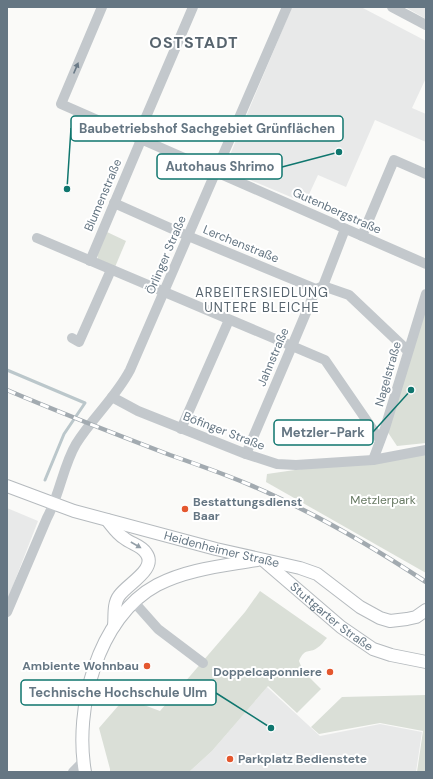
<svg xmlns="http://www.w3.org/2000/svg" width="433" height="779" font-family="'DM Sans',sans-serif">
<style>
.built{fill:#e8e9e9}
.green{fill:#dadfd7}
.lines{fill:none;stroke-linecap:round;stroke-linejoin:round}
.stream{stroke:#bbc7cb;stroke-width:3}
.major-casing{stroke:#b5babe;stroke-width:14}
.minor{stroke:#c3c8cc;stroke-width:10}
.major{stroke:#fff;stroke-width:12}
.rail-casing{stroke:#a2aab0;stroke-width:4.5}
.rail{stroke:#fff;stroke-width:3;stroke-dasharray:9;stroke-linecap:butt}
.oneway{fill:#6a7a87}
.oneway2{fill:#939fa8}
.poi-dot{fill:#e4572e;stroke:#fff;stroke-width:1.5}
.labels{text-anchor:middle;dominant-baseline:central;stroke-width:4;stroke-linejoin:round;paint-order:stroke}
.street-label{font-size:12px;fill:#657683;stroke:#fff}
.park-label{font-size:12px;fill:#687a64;stroke:#fff}
.poi-label{font-size:12px;font-weight:bold;fill:#657683;stroke:#fff;text-anchor:start}
.neighbourhood-label{font-size:13px;letter-spacing:1px;fill:#57646e;stroke:#fff}
.district-label{font-size:16px;font-weight:bold;letter-spacing:1px;fill:#57646e;stroke:#fff}
.leader{fill:none;stroke:#0f766e;stroke-width:1.5}
.callout-dot{fill:#0f766e;stroke:#fff;stroke-width:1.5}
.callout{fill:#fff;stroke:#0f766e;stroke-width:1.5}
.callout-label{font-size:13px;text-anchor:middle;font-weight:bold;fill:#657683}
</style>
<rect width="100%" height="100%" fill="#fafaf8"/>
<g class="built">
<path d="M292 7H361L426 41V78L412 108 426 114V142L375 120 346 187 318 175 305 203 224 169Z"/>
<path d="M405 7H426V19Z"/>
<path d="M7 508 38 521 7 601Z"/>
<path d="M267 687 320 736 380 724 422 732 416 772H189L212 751Z"/>
</g>
<g class="green">
<path d="M107 232 126 241 115 267 98 259 97 255Z"/>
<path d="M426 294V443L397 446 385 428Z"/>
<path d="M426 451V573L266 482 267 474Z"/>
<path d="M260 591 327 638C324 641 321 646 317 648 309 654 305 647 299 661L303 671 321 689 297 713 268 686 212 751 189 772H110V769L99 728 125 698 160 711 245 612Z"/>
<path d="M426 695V772H417L423 731 380 723 319 734 311 727 342 697Z"/>
</g>
<g class="lines">
<path class="stream" d="M7 370 85 403 64 434 45 480"/>
<g class="major-casing">
<g id="major">
<path id="s1" d="M7 486 74 511 216 549 300 568 317 574 360 607 380 618 390 621 407 619 416 617 426 610"/>
<path d="M107 520C112 526 117 534 124 538 131 544 141 545 146 553 158 569 127 584 119 596 113 604 115 616 114 626"/>
<path id="s2" d="M263 560 341 627 373 649 391 655 426 662"/>
<path d="M85 772C74 710 97 617 157 585 188 569 223 566 257 560"/>
</g>
</g>
<g class="minor">
<path d="M102 7 61 104 426 264"/>
<path d="M392 7 426 25"/>
<path d="M137 138 193 7"/>
<path d="M114 203 188 236 316 289"/>
<path d="M362 236 394 160 426 174"/>
<path d="M37 238 325 360 380 440"/>
<path d="M90 261 141 140"/>
<path d="M323 286 349 295 408 351"/>
<path d="M72 338 79 342 111 270"/>
<path d="M112 397 138 411 246 454 277 464 296 465 373 460 426 450"/>
<path d="M181 429 229 320"/>
<path d="M246 454 292 346 316 289 323 286 345 229"/>
<path d="M373 460 385 428 426 294"/>
<path d="M134 602 158 629 203 663"/>
<path d="M7 612 47 518C60 494 63 466 76 444 92 418 116 397 130 370L287 7"/>
<path d="M73 772 83 762"/>
</g>
<use href="#major" class="major"/>
<g class="rail-casing">
<path id="rail" d="M7 390C61 413 115 434 170 455 207 468 244 481 279 498 330 522 379 551 426 582"/>
</g>
<use href="#rail" class="rail"/>
</g>
<defs><path id="oneway-solid" d="M-6-.8H1V-3.2L6.5 0L1 3.2V.8H-6Z"/></defs>
<use class="oneway" href="#oneway-solid" transform="translate(76 68) rotate(-67)"/>
<use class="oneway2" href="#oneway-solid" transform="translate(136 545) rotate(30)"/>
<g class="poi-dot">
<circle cx="185" cy="509" r="4"/>
<circle cx="147" cy="666" r="4"/>
<circle cx="330" cy="672" r="4"/>
<circle cx="230" cy="759" r="4"/>
</g>
<g class="labels">
<g class="street-label">
<text transform="translate(103 195) rotate(-67)">Blumenstraße</text>
<text transform="translate(337 211) rotate(24)">Gutenbergstraße</text>
<text transform="translate(241 244) rotate(22)">Lerchenstraße</text>
<text transform="translate(166 255) rotate(-67)">Örlinger Straße</text>
<text transform="translate(273 357) rotate(-67)">Jahnstraße</text>
<text transform="translate(388 374) rotate(-74)">Nagelstraße</text>
<text transform="translate(224 431) rotate(21)">Böfinger Straße</text>
<text stroke="none"><textPath href="#s1" startOffset="224">Heidenheimer Straße</textPath></text>
<text stroke="none"><textPath href="#s2" startOffset="89">Stuttgarter Straße</textPath></text>
</g>
<g class="park-label">
<text x="383" y="500">Metzlerpark</text>
</g>
<g class="poi-label">
<text x="193" y="502">Bestattungsdienst<tspan x="193" dy="14">Baar</tspan></text>
<text x="139" y="666" text-anchor="end">Ambiente Wohnbau</text>
<text x="322" y="672" text-anchor="end">Doppelcaponniere</text>
<text x="238" y="759">Parkplatz Bedienstete</text>
</g>
<g class="neighbourhood-label">
<text x="262" y="292">ARBEITERSIEDLUNG<tspan x="262" dy="15">UNTERE BLEICHE</tspan></text>
</g>
<g class="district-label">
<text x="194" y="42">OSTSTADT</text>
</g>
</g>
<path class="leader" d="M67 189L71 128M339 152L282 167M411 390L373 432M271 728L216 693"/>
<g class="callout-dot">
<circle cx="67" cy="189" r="4"/>
<circle cx="339" cy="152" r="4"/>
<circle cx="411" cy="390" r="4"/>
<circle cx="271" cy="728" r="4"/>
</g>
<g class="callout">
<rect x="71" y="116" width="272" height="25" rx="4"/>
<rect x="157" y="154" width="125" height="25" rx="4"/>
<rect x="274" y="420" width="99" height="25" rx="4"/>
<rect x="21" y="680" width="195" height="25" rx="4"/>
</g>
<g class="callout-label">
<text x="207" y="133">Baubetriebshof Sachgebiet Grünflächen</text>
<text x="220" y="171">Autohaus Shrimo</text>
<text x="323" y="437">Metzler-Park</text>
<text x="118" y="697">Technische Hochschule Ulm</text>
</g>
<rect width="433" height="779" fill="none" stroke="#657683" stroke-width="16"/>
</svg>
